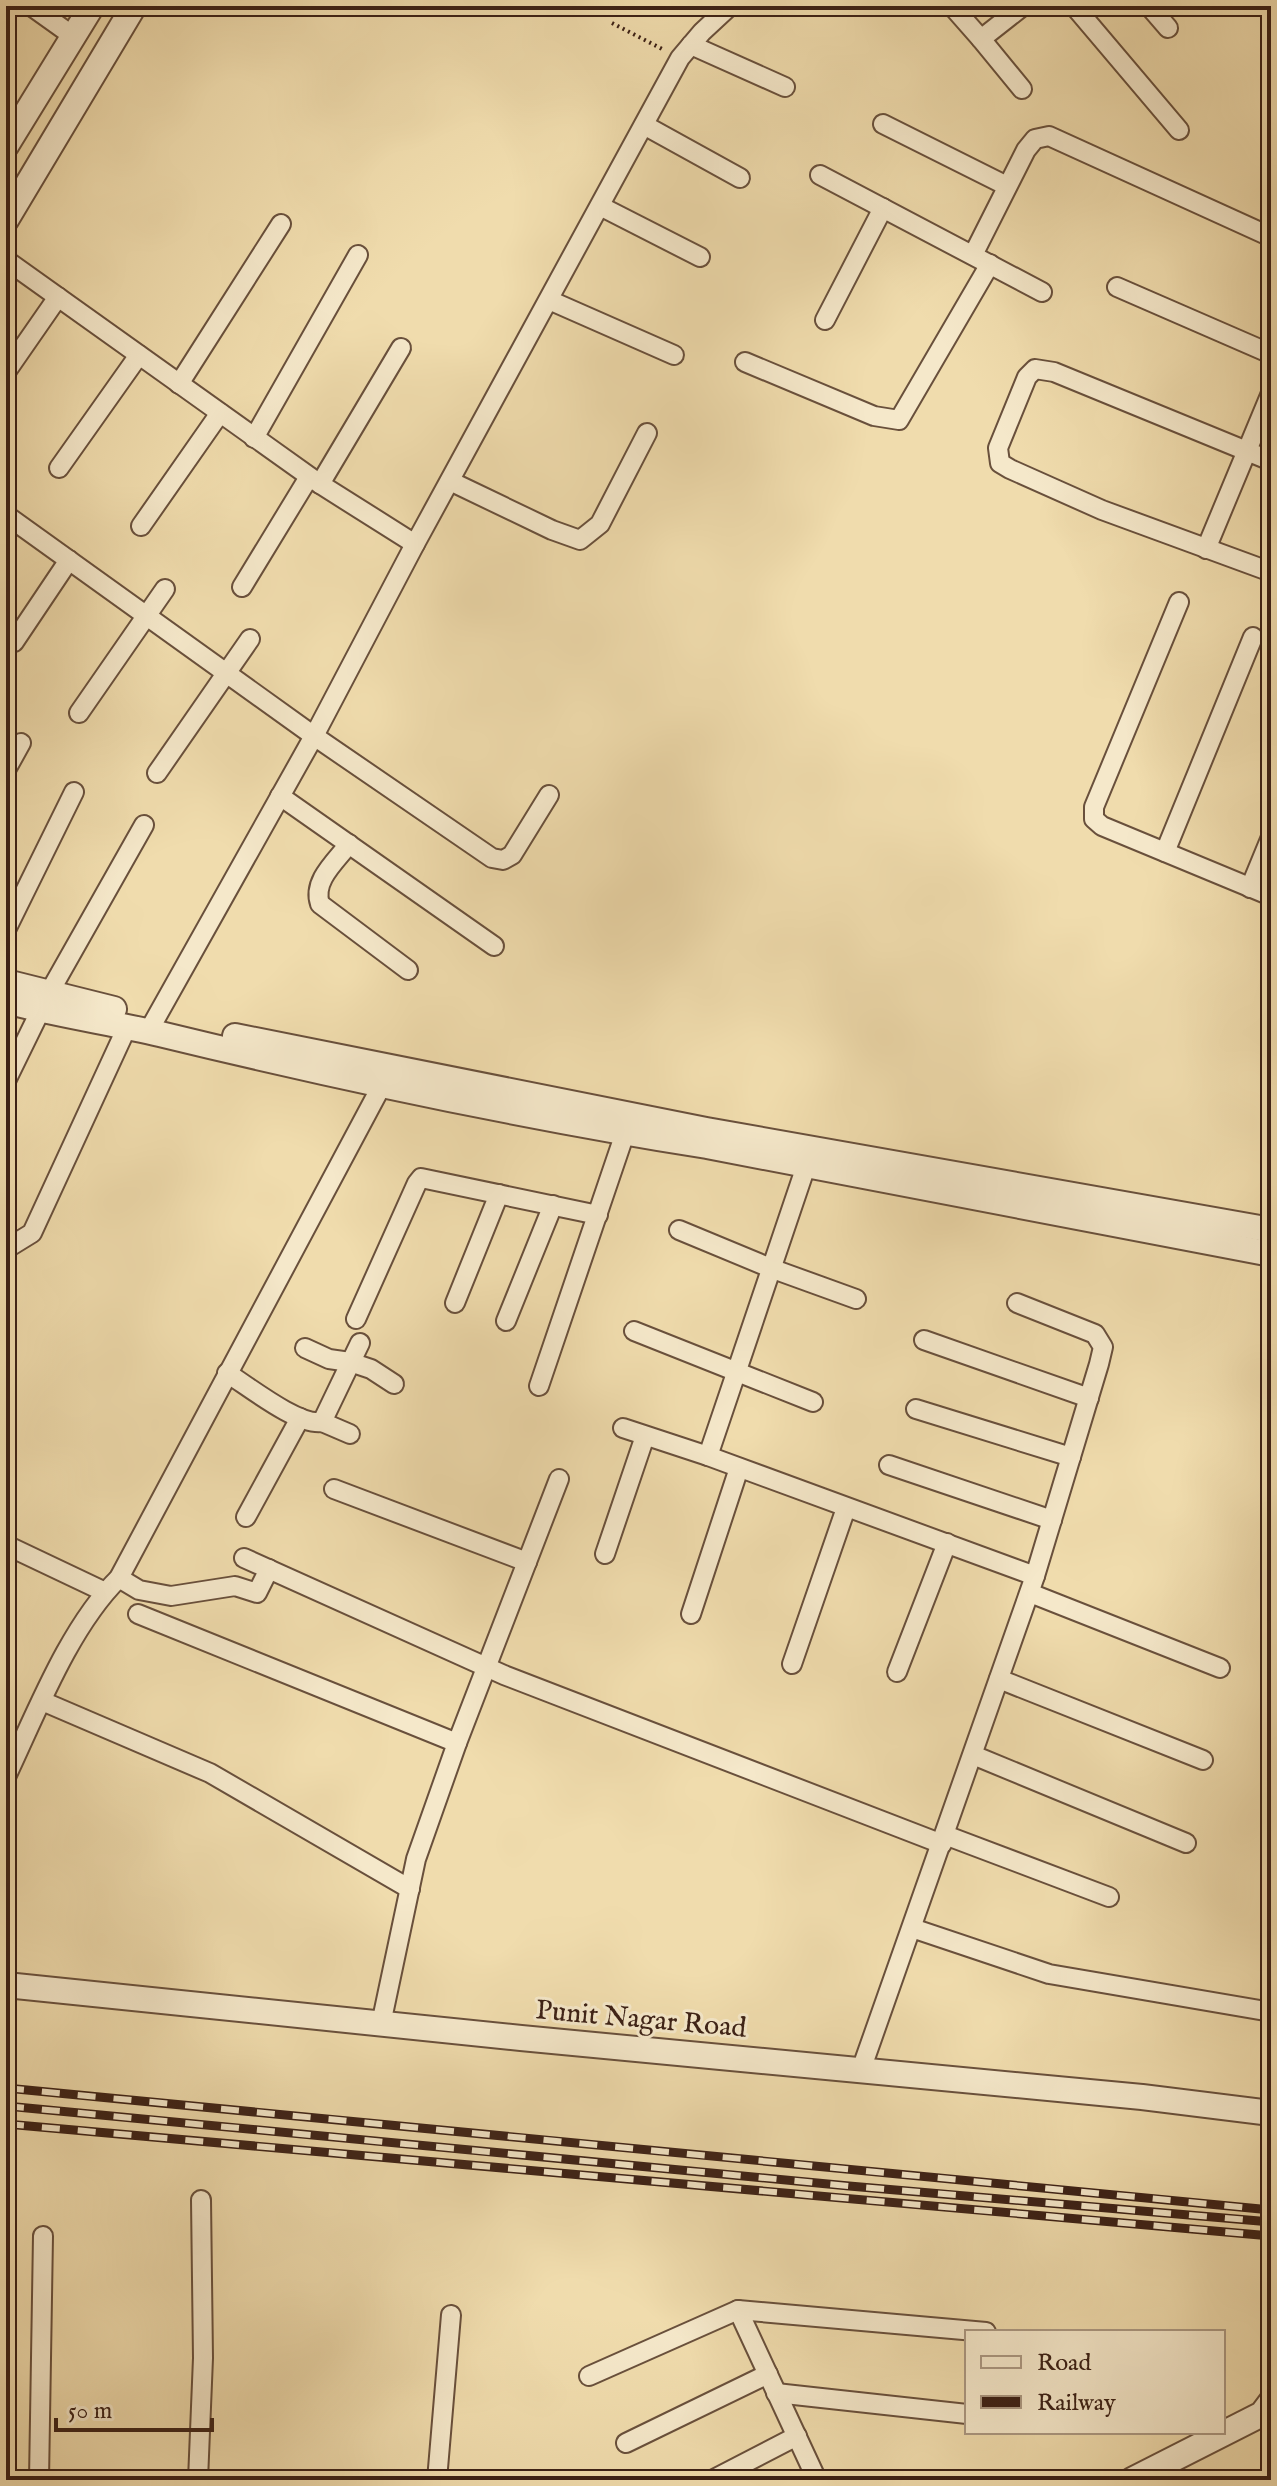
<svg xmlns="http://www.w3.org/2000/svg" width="1277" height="2486" font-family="'IM FELL English',serif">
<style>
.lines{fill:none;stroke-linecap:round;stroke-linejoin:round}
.minor-casing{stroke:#69503c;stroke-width:22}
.tertiary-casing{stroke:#69503c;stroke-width:28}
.path{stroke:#3c2116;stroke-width:4;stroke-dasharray:2 4;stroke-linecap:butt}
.minor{stroke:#f5e8ca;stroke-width:18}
.tertiary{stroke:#f5e8ca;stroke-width:24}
.rail-casing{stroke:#3c2116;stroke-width:9}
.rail{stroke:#f5e8ca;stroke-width:6;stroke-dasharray:18;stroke-linecap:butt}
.labels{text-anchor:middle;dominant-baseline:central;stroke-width:6;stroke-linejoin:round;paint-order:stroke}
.street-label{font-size:28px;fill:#3c2116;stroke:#f5e8ca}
</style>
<rect width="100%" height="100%" fill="#f0dcad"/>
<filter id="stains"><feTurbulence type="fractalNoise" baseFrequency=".0025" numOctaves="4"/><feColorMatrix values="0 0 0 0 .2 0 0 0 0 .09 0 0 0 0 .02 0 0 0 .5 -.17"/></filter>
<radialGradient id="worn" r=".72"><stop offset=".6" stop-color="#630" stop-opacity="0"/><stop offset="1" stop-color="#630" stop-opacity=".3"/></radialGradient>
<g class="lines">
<g class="minor-casing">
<g id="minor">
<path d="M31 6 73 36"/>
<path d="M952 6 981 39 1023 6"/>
<path d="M1074 6 1179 130"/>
<path d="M1149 6 1168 28"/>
<path d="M981 39 1022 89"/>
<path d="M691 45 785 87"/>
<path d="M883 124 1007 186"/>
<path d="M644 125 740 178"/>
<path d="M820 175 1042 292"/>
<path d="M600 206 700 257"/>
<path d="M973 255 1026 150 1035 139 1049 136 1271 237"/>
<path d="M6 260 320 484 415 544"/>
<path d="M1117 287 1271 354"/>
<path d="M549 300 674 355"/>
<path d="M825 320 883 208"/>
<path d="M745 362 874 416 899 420 990 264"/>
<path d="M6 372 58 297"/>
<path d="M179 384 281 224"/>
<path d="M254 438 358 255"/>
<path d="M1271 461 1054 372 1035 369 1027 377 998 448 1000 463 1010 469 1102 510 1271 572"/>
<path d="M59 468 139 355"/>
<path d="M450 481 552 530 580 540 600 524 647 433"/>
<path d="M320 484 401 348"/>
<path d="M6 515 314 736 492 858 503 860 512 855 549 795"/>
<path d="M141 526 220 413"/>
<path d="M1206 549 1271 393"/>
<path d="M242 587 309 477"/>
<path d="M1179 602 1094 807V819L1102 826 1271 896"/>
<path d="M14 642 69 560"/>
<path d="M79 713 165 589"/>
<path d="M6 770 21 743"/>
<path d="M157 773 250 639"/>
<path d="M280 796 494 946"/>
<path d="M349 844C336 861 312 881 320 904L408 970"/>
<path d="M1165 852 1253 637"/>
<path d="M1250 888 1271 837"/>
<path d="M6 930 74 792"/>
<path d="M148 1032 314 736 415 544 680 58 702 32 730 6"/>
<path d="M6 1081 49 993 144 825"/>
<path d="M679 1230 773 1269 856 1299"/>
<path d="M6 1249 32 1233 127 1027"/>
<path d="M455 1303 499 1194"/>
<path d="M356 1319 417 1183 421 1178 598 1215"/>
<path d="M506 1321 553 1205"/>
<path d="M634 1331 813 1402"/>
<path d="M924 1340 1089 1398"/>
<path d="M305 1348 329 1359 350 1362 371 1369 394 1384"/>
<path d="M227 1373C248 1386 298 1426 322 1422L360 1343"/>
<path d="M539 1386 625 1133"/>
<path d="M916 1409 1071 1457"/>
<path d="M322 1422 350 1434"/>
<path d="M623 1428 708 1456 1035 1576"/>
<path d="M708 1456 806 1166"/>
<path d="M889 1465 1052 1520"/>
<path d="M334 1489 527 1562"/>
<path d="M246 1517 300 1418"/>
<path d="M6 1545 105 1592"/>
<path d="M605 1554 645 1436"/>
<path d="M244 1558 504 1675 942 1844"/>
<path d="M119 1578 139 1590 171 1596 235 1586 257 1593 269 1569"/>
<path d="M1030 1593 1220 1668"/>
<path d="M138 1614 457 1743"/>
<path d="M691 1614 739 1468"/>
<path d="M792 1664 846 1508"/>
<path d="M897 1672 947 1543"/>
<path d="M999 1679 1203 1760"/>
<path d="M42 1701 210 1773 410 1889"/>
<path d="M973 1755 1186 1843"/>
<path d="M6 1777C36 1714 69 1627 119 1578L382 1085 385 1074"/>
<path d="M945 1835 1109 1897"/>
<path d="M912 1928 1049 1974 1271 2012"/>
<path d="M381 2024 416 1859 457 1743 559 1479"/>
<path d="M861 2070 1035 1576 1099 1364 1103 1347 1095 1334 1017 1303"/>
<path d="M738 2310 817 2480"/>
<path d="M589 2376 738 2310 986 2332"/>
<path d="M776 2393 967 2414"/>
<path d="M626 2443 768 2374"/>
<path d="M39 2480 43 2236"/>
<path d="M198 2480 203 2358 201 2200"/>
<path d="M437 2480 451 2315"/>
<path d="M712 2480 797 2436"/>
</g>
</g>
<g class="tertiary-casing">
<g id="tertiary">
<path d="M6 146 92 6"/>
<path d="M6 220 134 6"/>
<path d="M6 982 114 1009"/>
<path d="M6 1001C57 1015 109 1022 160 1034 341 1078 524 1117 707 1146L1271 1254"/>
<path d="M235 1036 706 1130 1271 1230"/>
<path d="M6 1985 521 2038 1142 2097 1271 2113"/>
<path d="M1132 2480 1262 2414 1271 2402"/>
</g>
</g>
<path class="path" d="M612 23 664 50"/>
<use href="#minor" class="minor"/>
<use href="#tertiary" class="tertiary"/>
<g class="rail-casing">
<g id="rail">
<path d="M6 2088 1271 2210"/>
<path d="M6 2106 849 2186 1271 2222"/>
<path d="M6 2124 1271 2236"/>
</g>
</g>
<use href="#rail" class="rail"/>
</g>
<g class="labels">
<g class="street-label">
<text transform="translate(641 2020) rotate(5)">Punit Nagar Road</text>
</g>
</g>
<rect width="1277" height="2486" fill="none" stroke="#f0dcad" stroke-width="32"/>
<rect x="8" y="8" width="1261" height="2470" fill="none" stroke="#3c2116" stroke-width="4"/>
<rect x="16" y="16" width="1245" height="2454" fill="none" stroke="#3c2116" stroke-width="2"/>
<rect x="965" y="2330" width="260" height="104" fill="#f5e8ca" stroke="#ab9882" stroke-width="2"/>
<rect x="981" y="2356" width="40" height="12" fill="#f5e8ca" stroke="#ab9882" stroke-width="2"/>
<text x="1037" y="2370" font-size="24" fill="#3c2116">Road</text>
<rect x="981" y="2396" width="40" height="12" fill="#3c2116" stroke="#ab9882" stroke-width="2"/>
<text x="1037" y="2410" font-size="24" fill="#3c2116">Railway</text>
<path d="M56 2418v12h156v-12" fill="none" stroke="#3c2116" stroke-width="4"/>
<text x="68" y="2418" font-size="24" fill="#3c2116" stroke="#f5e8ca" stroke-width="6" paint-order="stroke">50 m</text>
<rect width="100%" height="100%" filter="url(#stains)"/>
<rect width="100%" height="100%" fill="url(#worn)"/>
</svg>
